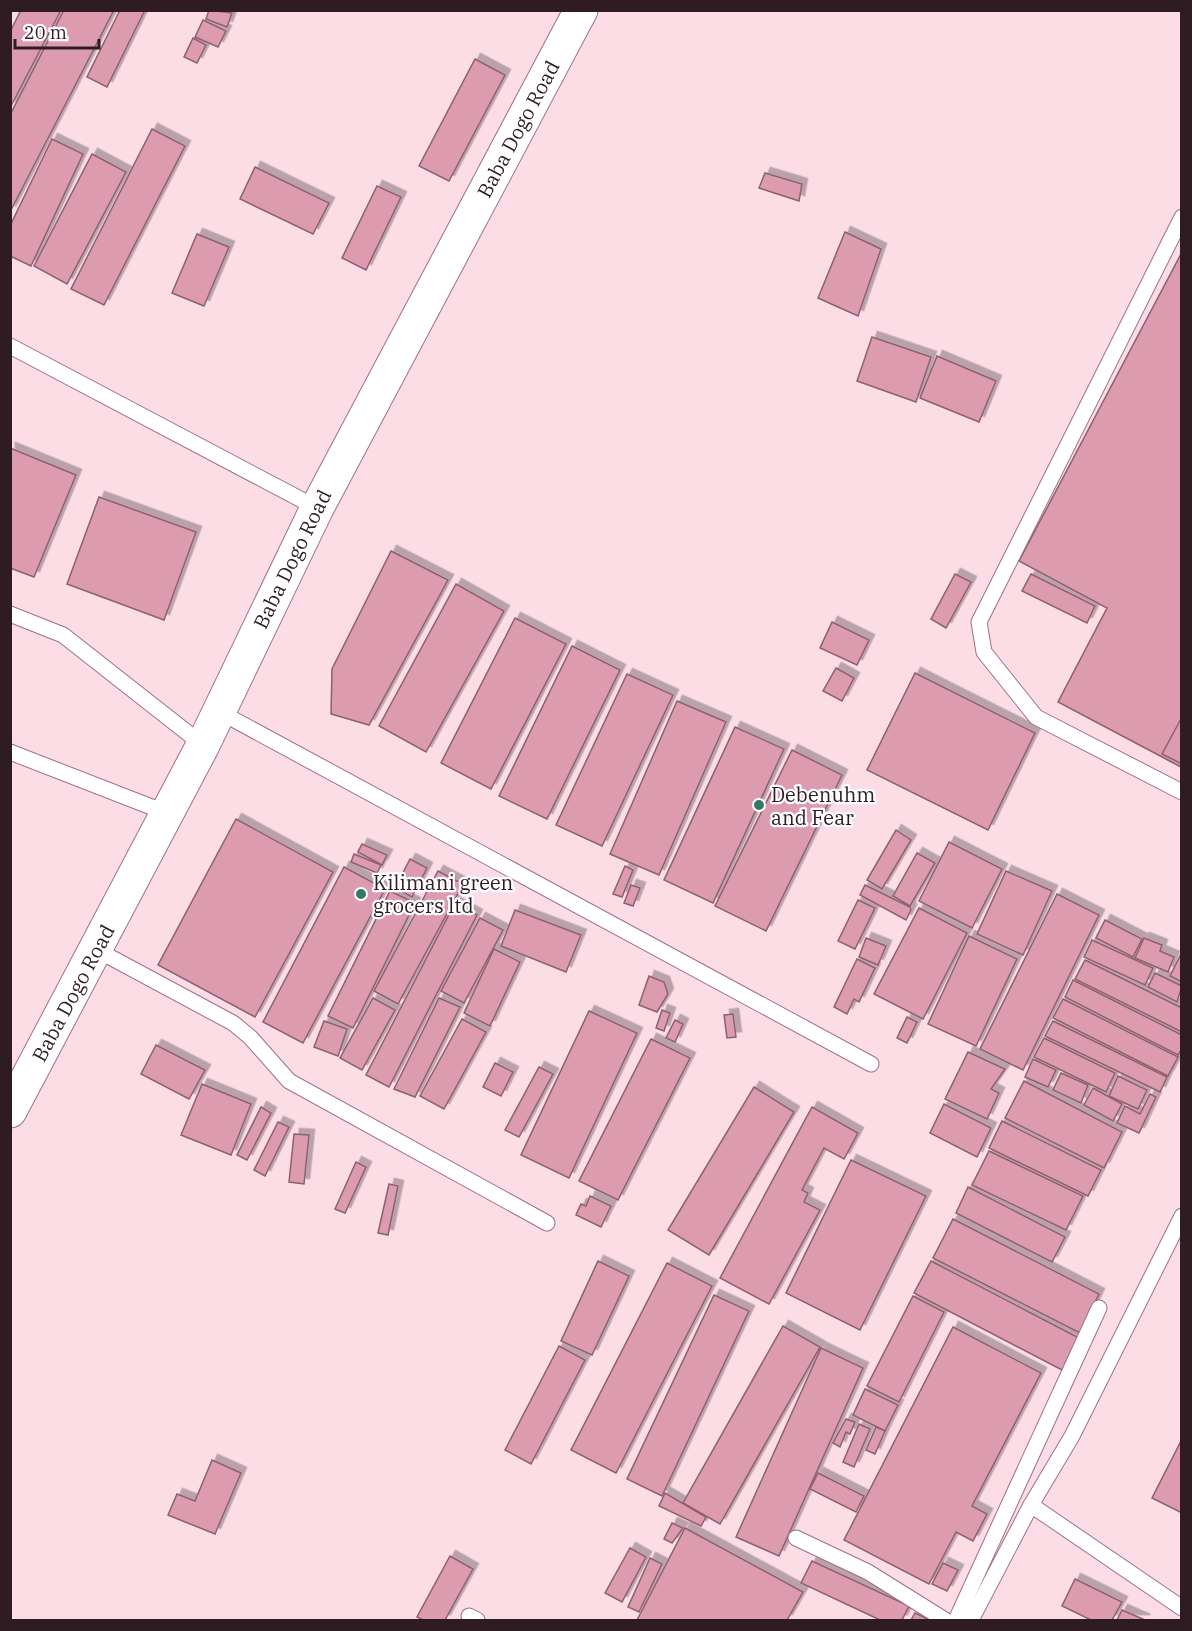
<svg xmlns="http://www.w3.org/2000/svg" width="1192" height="1631" font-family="'IBM Plex Serif',serif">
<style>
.building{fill:#dd9bb0;stroke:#8d606e;stroke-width:1.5;filter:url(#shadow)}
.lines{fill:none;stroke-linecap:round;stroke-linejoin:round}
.service-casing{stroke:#9f717f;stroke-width:17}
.tertiary-casing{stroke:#9f717f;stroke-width:35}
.service{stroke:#fff;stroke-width:15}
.tertiary{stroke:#fff;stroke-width:33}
.poi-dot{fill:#34786a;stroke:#fff;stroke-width:2}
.labels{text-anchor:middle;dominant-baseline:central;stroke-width:4.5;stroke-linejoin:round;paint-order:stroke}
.street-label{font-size:20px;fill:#2f1c22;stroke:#fff}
.poi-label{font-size:20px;fill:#2f1c22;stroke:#fff;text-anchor:start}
</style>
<defs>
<filter id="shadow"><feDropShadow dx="5.5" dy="-5.5" stdDeviation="0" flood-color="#0004"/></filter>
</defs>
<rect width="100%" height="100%" fill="#fcdde6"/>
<g class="building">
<path d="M21 10H61L10 108V32Z"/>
<path d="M64 10H114L10 212V115Z"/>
<path d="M120 10H145L107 87 87 77Z"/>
<path d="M209 10 232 13 227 27 206 19Z"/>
<path d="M203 20 226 31 218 47 195 37Z"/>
<path d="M193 38 206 45 197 63 184 57Z"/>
<path d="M475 59 505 75 449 181 419 166Z"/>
<path d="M152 129 185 146 104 305 71 289Z"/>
<path d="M52 139 83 154 31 266 10 256V226Z"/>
<path d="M92 154 126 172 67 284 34 266Z"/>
<path d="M255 167 329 203 313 234 240 199Z"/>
<path d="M765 173 802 184 799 201 759 188Z"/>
<path d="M377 186 401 197 366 270 342 258Z"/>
<path d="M845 232 881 249 858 316 818 298Z"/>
<path d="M197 234 229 247 204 306 172 293Z"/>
<path d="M1182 252V766L1181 767 1058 702 1107 608 1019 561Z"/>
<path d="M872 337 931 357 916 402 857 381Z"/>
<path d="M937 356 996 381 979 422 920 398Z"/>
<path d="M10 448 76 475 34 577 10 568Z"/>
<path d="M99 497 196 532 164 620 67 584Z"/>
<path d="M391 551 448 580 369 725 331 714 332 669Z"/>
<path d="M955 574 971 582 946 628 931 619Z"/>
<path d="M1031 574 1095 606 1087 623 1022 591Z"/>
<path d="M456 584 504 611 426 752 379 726Z"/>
<path d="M515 618 566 644 491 789 441 763Z"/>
<path d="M832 622 869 640 857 665 820 648Z"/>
<path d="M572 646 620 670 547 819 499 796Z"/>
<path d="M836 668 854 678 842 701 823 691Z"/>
<path d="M915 673 1035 733 988 830 867 770Z"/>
<path d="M627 674 673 695 602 846 556 825Z"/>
<path d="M677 701 726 722 659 875 610 854Z"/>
<path d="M1182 717V764L1162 754Z"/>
<path d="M735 727 784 749 713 903 664 880Z"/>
<path d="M792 750 842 775 766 931 715 906Z"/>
<path d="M236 819 333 872 255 1017 158 965Z"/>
<path d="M896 830 911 840 882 889 867 880Z"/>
<path d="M949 842 1002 869 972 928 919 901Z"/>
<path d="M362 844 387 855 382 865 358 852Z"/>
<path d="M917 853 935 863 910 906 893 896Z"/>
<path d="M354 854 381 865 377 873 351 862Z"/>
<path d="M410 859 427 868 412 897 395 888Z"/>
<path d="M625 866 633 870 622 897 613 894Z"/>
<path d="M344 867 385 889 303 1043 263 1022Z"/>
<path d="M438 871 463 884 398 1004 374 991Z"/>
<path d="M1006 871 1052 891 1023 955 977 934Z"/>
<path d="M631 885 640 888 633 906 624 903Z"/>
<path d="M865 885 910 907 911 910 906 920 860 895Z"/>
<path d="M390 891 415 903 353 1028 328 1016Z"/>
<path d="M1057 894 1099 915 1023 1070 980 1049Z"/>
<path d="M858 900 875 908 855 949 838 941Z"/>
<path d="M455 903 477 915 389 1087 366 1075Z"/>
<path d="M919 908 967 933 923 1019 874 994Z"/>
<path d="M515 910 581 935 566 972 501 946Z"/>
<path d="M480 918 503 930 464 1003 441 991Z"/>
<path d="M1105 920 1142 939 1133 957 1096 938Z"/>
<path d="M969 936 1017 959 976 1046 928 1024Z"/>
<path d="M866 938 886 946 878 965 859 957Z"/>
<path d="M1144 938 1162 945 1160 951 1174 957 1168 972 1135 958Z"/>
<path d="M1092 940 1153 968 1145 985 1084 957Z"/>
<path d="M494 949 520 962 490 1026 464 1013Z"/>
<path d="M1181 954 1182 955V982L1170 976Z"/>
<path d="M857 959 875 968 859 1002 854 999 847 1014 834 1007Z"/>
<path d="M1085 960 1182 1008V1032L1075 979Z"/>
<path d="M1155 973 1182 986 1177 1002 1148 987Z"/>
<path d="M649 976 664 982 668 994 657 1012 639 1005Z"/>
<path d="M1073 980 1182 1035V1048L1178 1055 1065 997Z"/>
<path d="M373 998 395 1010 362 1070 340 1058Z"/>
<path d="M439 998 460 1007 415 1097 394 1089Z"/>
<path d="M1063 999 1178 1057 1168 1076 1053 1018Z"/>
<path d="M662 1010 670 1013 664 1031 656 1028Z"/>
<path d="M589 1011 637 1033 569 1178 521 1155Z"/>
<path d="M733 1014 736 1037 727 1038 724 1015Z"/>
<path d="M907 1017 917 1022 907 1043 897 1038Z"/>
<path d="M462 1019 486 1032 444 1109 420 1096Z"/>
<path d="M675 1020 683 1024 675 1042 666 1038Z"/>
<path d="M324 1021 347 1029 338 1056 314 1047Z"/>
<path d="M1053 1021 1167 1077 1160 1092 1045 1036Z"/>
<path d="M1044 1038 1115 1073 1106 1092 1034 1057Z"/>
<path d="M651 1039 690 1058 618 1200 579 1181Z"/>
<path d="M156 1045 205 1070 189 1099 141 1074Z"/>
<path d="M968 1052 1005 1069 991 1089 999 1093 987 1119 945 1099Z"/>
<path d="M1033 1059 1056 1070 1048 1087 1025 1077Z"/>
<path d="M495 1063 513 1072 501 1096 483 1087Z"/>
<path d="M539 1067 553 1074 519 1137 505 1130Z"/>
<path d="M1061 1073 1088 1085 1081 1103 1053 1090Z"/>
<path d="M1118 1076 1147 1090 1138 1109 1109 1096Z"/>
<path d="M1024 1081 1122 1132 1104 1168 1005 1118Z"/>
<path d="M202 1084 251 1104 231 1155 181 1135Z"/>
<path d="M754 1087 794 1112 709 1255 668 1230Z"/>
<path d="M1093 1088 1122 1104 1113 1121 1084 1105Z"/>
<path d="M1150 1094 1156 1097 1139 1133 1117 1123 1125 1106 1140 1114Z"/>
<path d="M944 1104 991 1128 977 1157 930 1133Z"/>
<path d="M261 1107 271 1113 247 1160 237 1155Z"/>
<path d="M812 1107 858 1133 844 1159 824 1148 802 1190 808 1193 804 1202 820 1210 769 1304 720 1278Z"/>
<path d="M1002 1121 1101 1170 1088 1196 989 1148Z"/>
<path d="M278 1122 289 1127 265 1176 254 1170Z"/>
<path d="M294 1134 309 1135 304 1184 289 1182Z"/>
<path d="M989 1151 1083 1196 1066 1230 972 1185Z"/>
<path d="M851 1160 926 1196 860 1330 786 1293Z"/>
<path d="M356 1162 366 1167 345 1213 335 1209Z"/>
<path d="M389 1184 398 1186 388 1235 378 1233Z"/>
<path d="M968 1187 1065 1237 1052 1262 956 1213Z"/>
<path d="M590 1196 611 1206 601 1227 576 1215 581 1204 586 1206Z"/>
<path d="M953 1219 1099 1294 1080 1333 933 1258Z"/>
<path d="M598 1261 629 1276 592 1355 561 1341Z"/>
<path d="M931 1261 1079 1338 1062 1370 914 1293Z"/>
<path d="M667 1263 712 1286 616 1473 571 1450Z"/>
<path d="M714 1295 749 1311 662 1496 627 1479Z"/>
<path d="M913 1296 944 1312 899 1402 867 1386Z"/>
<path d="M783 1326 820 1347 720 1524 683 1503Z"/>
<path d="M953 1327 1041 1373 972 1506 987 1514 973 1541 956 1532 929 1584 844 1540Z"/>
<path d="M559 1346 585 1360 531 1464 505 1450Z"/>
<path d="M821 1348 863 1368 779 1556 736 1537Z"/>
<path d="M865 1389 898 1405 885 1431 853 1415Z"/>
<path d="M846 1419 855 1422 850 1434 846 1432 840 1447 833 1443Z"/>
<path d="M859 1424 870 1429 854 1467 843 1462Z"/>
<path d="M876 1427 885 1431 875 1454 866 1450Z"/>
<path d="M1182 1439V1513L1152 1498Z"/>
<path d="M212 1460 241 1473 215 1534 168 1515 177 1494 195 1501Z"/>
<path d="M818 1473 864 1496 856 1512 810 1489Z"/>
<path d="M665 1493 706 1517 701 1526 659 1506Z"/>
<path d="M672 1523 683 1528 672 1543 664 1539Z"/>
<path d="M685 1528 803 1592 787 1620H637Z"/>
<path d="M630 1548 646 1557 622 1602 605 1593Z"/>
<path d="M450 1556 473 1569 445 1620H423L417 1617Z"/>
<path d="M650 1558 662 1564 639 1612 628 1607Z"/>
<path d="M812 1561 909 1606 902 1620H880L801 1583Z"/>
<path d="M943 1563 958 1570 947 1591 932 1584Z"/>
<path d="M1075 1579 1122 1602 1112 1620H1091L1062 1606Z"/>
<path d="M1122 1610 1145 1620H1117Z"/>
<path d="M915 1613 930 1620H911Z"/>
</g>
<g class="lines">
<g class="service-casing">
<g id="service">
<path d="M1182 217 979 622 984 652 1036 717 1182 792"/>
<path d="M10 346 317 508"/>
<path d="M10 614 63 635 203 745"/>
<path d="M218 711 871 1064"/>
<path d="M10 752 167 813"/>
<path d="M97 950 233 1023 250 1037 289 1081 547 1223"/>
<path d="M1031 1505 1182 1608"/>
<path d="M796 1538 868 1572 945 1620"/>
<path d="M469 1616 477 1620"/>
<path d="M956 1620 1099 1308"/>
<path d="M971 1620 1031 1505 1072 1436 1182 1216"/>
</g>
</g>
<g class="tertiary-casing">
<path id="tertiary" d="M10 1111 203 745 317 508 581 10"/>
</g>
<use href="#service" class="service"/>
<use href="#tertiary" class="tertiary"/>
</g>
<g class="poi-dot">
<circle cx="759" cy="805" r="6"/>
<circle cx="361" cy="894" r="6"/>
</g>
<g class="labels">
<g class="street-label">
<text transform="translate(518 129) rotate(-62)">Baba Dogo Road</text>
<text transform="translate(292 559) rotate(-64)">Baba Dogo Road</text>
<text transform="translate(73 993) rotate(-62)">Baba Dogo Road</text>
</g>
<g class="poi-label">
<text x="771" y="794">Debenuhm<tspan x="771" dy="23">and Fear</tspan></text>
<text x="373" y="882">Kilimani green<tspan x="373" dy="23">grocers ltd</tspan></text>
</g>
</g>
<rect width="1192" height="1631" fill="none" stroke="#2f1c22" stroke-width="24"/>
<path d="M15 39v9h84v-9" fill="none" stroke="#2f1c22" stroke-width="3"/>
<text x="24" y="39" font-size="18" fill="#2f1c22" stroke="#ffffff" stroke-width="4.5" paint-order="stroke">20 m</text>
</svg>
